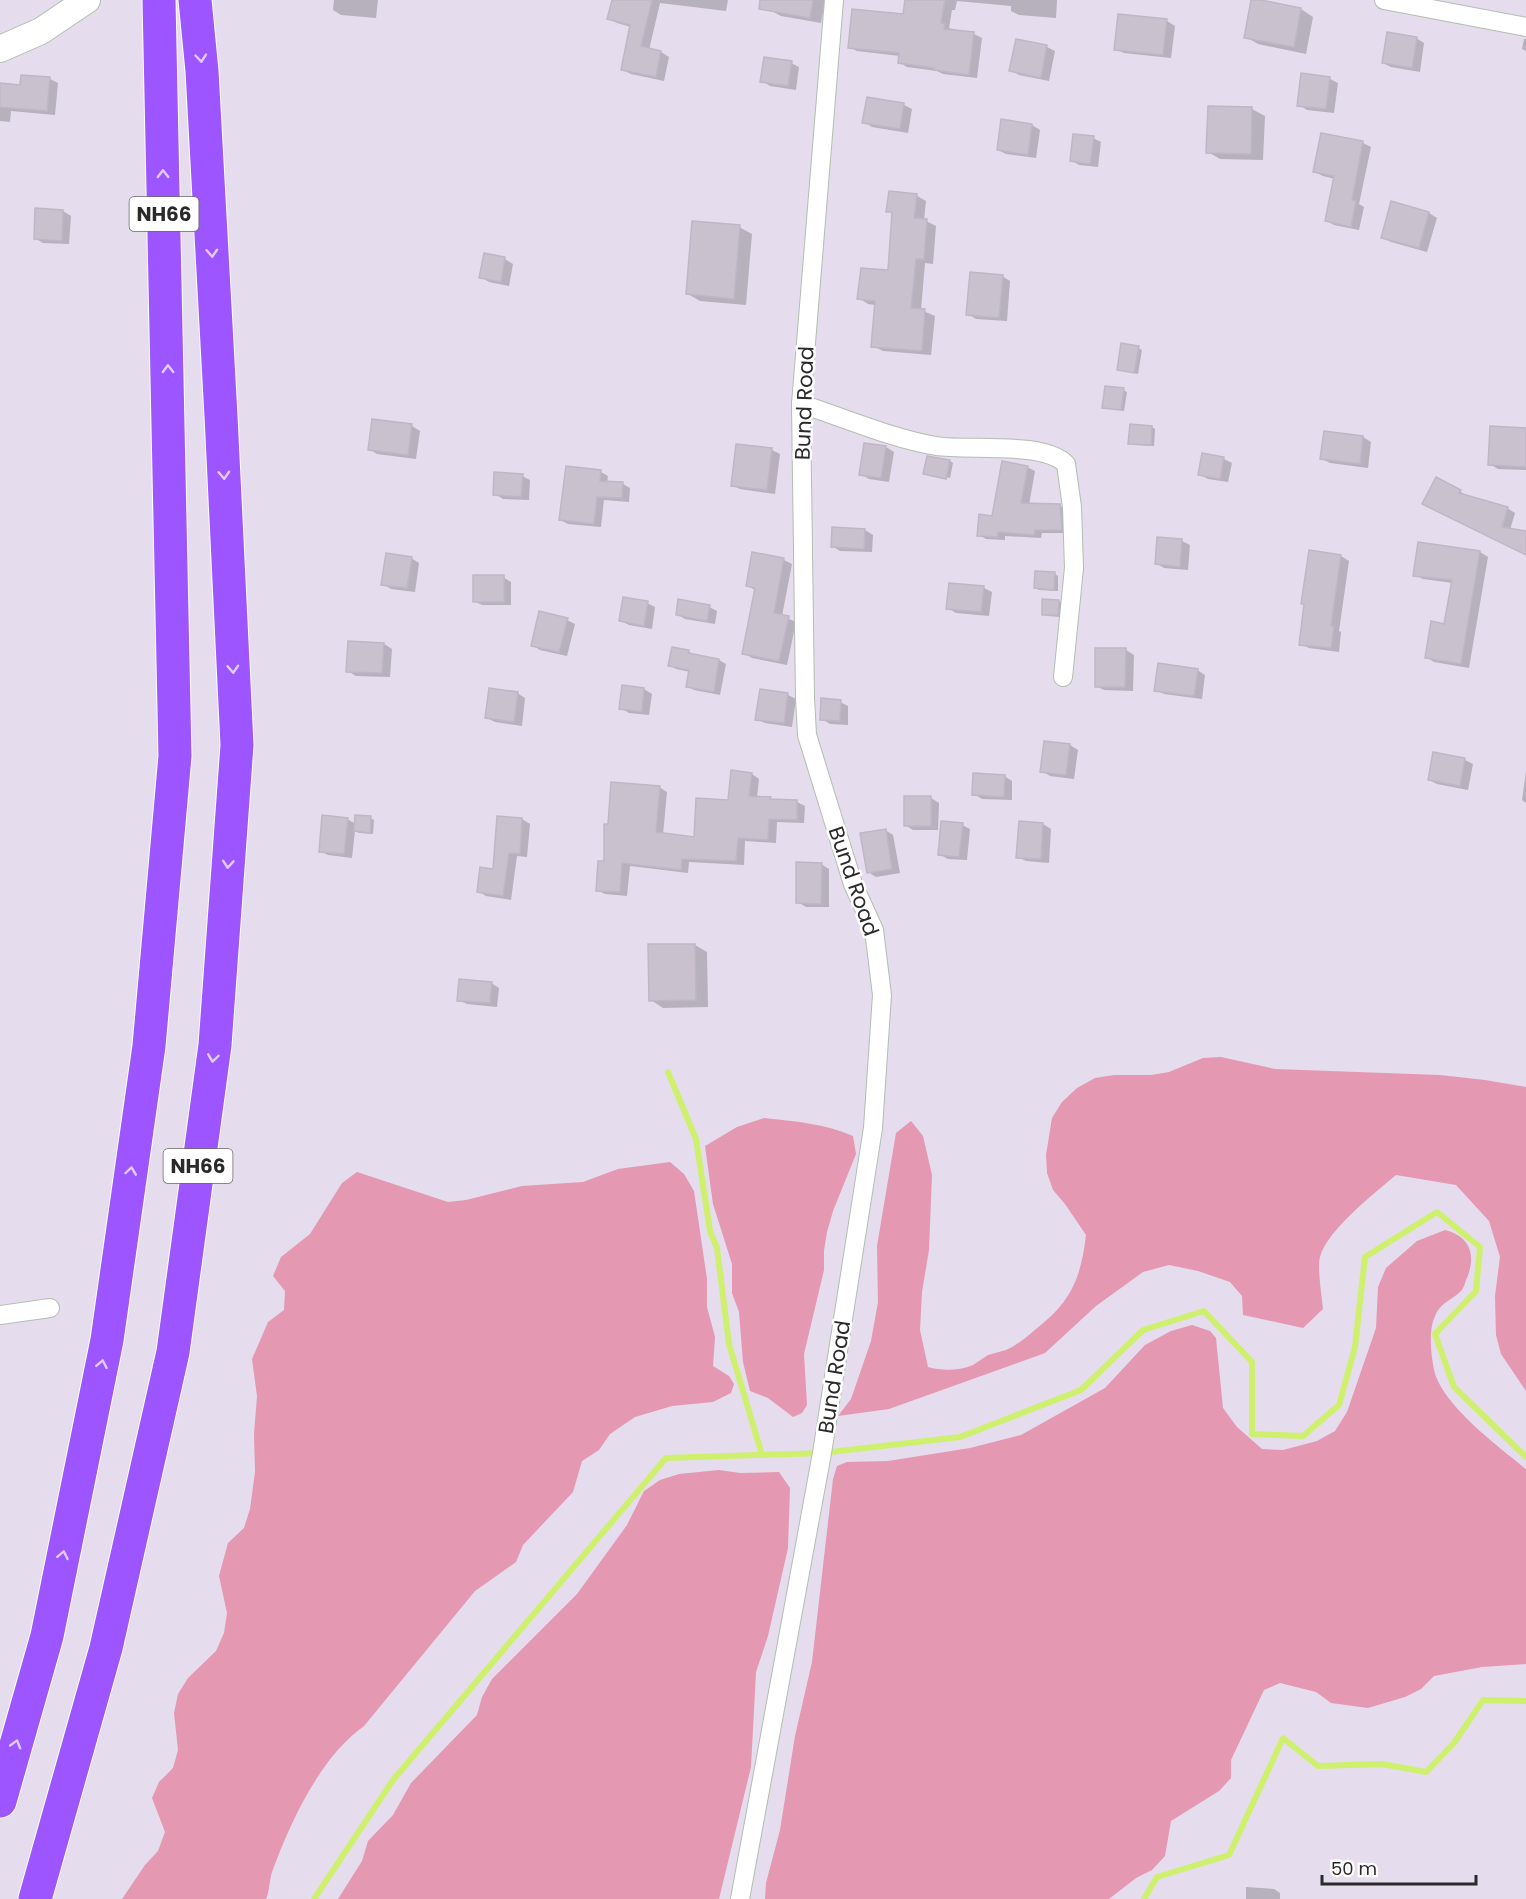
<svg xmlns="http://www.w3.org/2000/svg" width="1526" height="1899" font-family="Poppins,sans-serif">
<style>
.green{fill:#e498b2}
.shadow{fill:#0003}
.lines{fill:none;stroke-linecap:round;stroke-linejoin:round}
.stream{stroke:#cff06e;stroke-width:6}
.building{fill:#c9c1ce;stroke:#c1b6c8;stroke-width:1.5}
.street-casing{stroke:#b3beb0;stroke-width:20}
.secondary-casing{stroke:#b3beb0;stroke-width:28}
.highway-casing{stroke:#fff;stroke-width:35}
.street{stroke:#fff;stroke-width:18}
.secondary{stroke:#fff;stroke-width:26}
.highway{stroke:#9d55ff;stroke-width:33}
.oneway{stroke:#e2ccff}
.labels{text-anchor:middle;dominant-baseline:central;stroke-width:5;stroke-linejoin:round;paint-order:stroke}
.shield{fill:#fff;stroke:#6a6a6a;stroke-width:1.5}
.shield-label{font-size:20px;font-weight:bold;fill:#2a2a2a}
.street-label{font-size:21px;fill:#2a2a2a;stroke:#fff}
</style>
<rect width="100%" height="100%" fill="#e5dced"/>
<g class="green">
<path d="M1221 1057 1275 1069 1440 1075 1485 1080 1526 1087V1391L1501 1354 1496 1335 1495 1296 1500 1257 1489 1221 1456 1185 1396 1175C1375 1193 1327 1230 1320 1257 1317 1268 1322 1297 1323 1309L1303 1328 1243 1315 1242 1296 1230 1282 1198 1271 1169 1265 1143 1272 1096 1306 1045 1353 889 1409 838 1416 851 1399 871 1341 878 1302 877 1246 896 1133 911 1121 923 1136 932 1175 929 1250 922 1292 920 1330 928 1367C942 1371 958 1371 973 1365 978 1362 983 1358 988 1355 994 1353 1000 1352 1006 1350 1017 1345 1027 1337 1036 1329 1071 1302 1081 1278 1086 1235L1065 1204 1053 1190 1047 1173 1046 1155 1052 1118 1062 1102 1077 1088 1095 1078 1114 1075H1151L1169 1072 1203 1058Z"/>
<path d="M764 1118C794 1121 826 1124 853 1136L856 1154 833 1211 827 1232 824 1251V1270L804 1354 807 1405 802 1413 793 1417 768 1398 750 1391 743 1362 739 1312 732 1293V1264L713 1204 705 1146 737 1127Z"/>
<path d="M670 1162 684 1174 694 1191 707 1279V1307L715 1337 713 1366 729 1376 734 1384 731 1393 713 1402 672 1406 635 1417 610 1434 599 1450 582 1461 573 1492 523 1545 516 1562 475 1591 364 1726C320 1757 290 1823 272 1872 269 1881 270 1890 266 1899H122L145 1865 158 1851 165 1832 152 1798 159 1782 173 1768 178 1750 174 1713 178 1694 188 1678 216 1651 224 1633 227 1613 219 1576 228 1543 244 1528 250 1509 255 1472 254 1434 257 1396 252 1359 268 1322 284 1310 285 1291 273 1276 281 1257 310 1234 342 1183 357 1172 448 1202 466 1200 522 1186 583 1182 618 1169Z"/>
<path d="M1445 1230C1471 1237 1476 1255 1467 1278 1465 1282 1464 1288 1461 1291 1452 1300 1441 1302 1435 1316 1428 1331 1431 1354 1434 1370 1442 1405 1499 1447 1526 1469V1664L1482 1667 1434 1676 1421 1689 1405 1697 1368 1708 1331 1703 1316 1692 1280 1683 1264 1690 1231 1760V1778L1219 1791 1171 1821 1165 1856 1152 1870 1136 1878 1109 1899H765L766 1883 780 1830 795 1736 812 1662 833 1479 837 1466 847 1462 888 1461 970 1448 1021 1435 1105 1388 1145 1345 1171 1331 1192 1325 1210 1331 1216 1338 1223 1408 1237 1427 1262 1449 1283 1450 1317 1441 1335 1431 1347 1412 1376 1328 1378 1287 1386 1268 1417 1241Z"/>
<path d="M719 1470 740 1473 779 1472 790 1488 788 1548 768 1636 756 1672 751 1767 719 1899H338L362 1861 368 1841 393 1815 411 1783 477 1715 482 1697 492 1679 577 1594 627 1525 644 1491 660 1480 679 1474Z"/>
</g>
<g class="shadow">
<path d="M334 0H378L376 18 341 15 333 10Z"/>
<path d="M614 0H728L726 11 660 3 649 50 661 52 669 57 664 81 631 74 623 70 631 27 617 23 609 19Z"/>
<path d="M772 0H825L821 23 781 16 770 10Z"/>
<path d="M907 0H1057L1056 18 1019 15 1011 11V6L957 1 955 10H952L949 28 974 34 982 38 977 78 943 74 937 71 907 67 899 62 900 56 857 51 849 47 904 16Z"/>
<path d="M1253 0 1301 9 1313 17 1306 54 1258 44 1246 37Z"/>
<path d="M1167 21 1175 26 1171 58 1124 53 1116 49Z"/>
<path d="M1416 38 1424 43 1420 72 1391 67 1383 63Z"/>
<path d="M1524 39H1526V51L1522 49Z"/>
<path d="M1017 41 1047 47 1055 51 1049 81 1019 75 1011 70Z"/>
<path d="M791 63 799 67 796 90 770 86 762 81Z"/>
<path d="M1302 75 1330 79 1338 83 1334 113 1307 110 1299 105Z"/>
<path d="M50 79 58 83 55 115 11 111 10 122 0 121V85L21 87Z"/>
<path d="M868 99 904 105 912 109 908 133 872 127 864 122Z"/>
<path d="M1209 108 1252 109 1265 116 1263 160 1220 159 1208 152Z"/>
<path d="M1032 125 1040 130 1036 158 1006 154 998 150Z"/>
<path d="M1322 134 1363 143 1371 147 1359 204 1364 207 1359 230 1334 225 1326 220 1335 179 1323 176 1315 172Z"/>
<path d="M1093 138 1101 142 1098 167 1079 165 1071 160Z"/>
<path d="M890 193 917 196 926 201 924 220 936 226 933 264 925 263 921 310 935 316 931 355 883 351 873 346 876 305 868 304 859 298 889 272 893 214 888 211Z"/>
<path d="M1392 203 1429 213 1437 218 1427 252 1391 242 1383 237Z"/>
<path d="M63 211 71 216 69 244 43 243 35 238Z"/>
<path d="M739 227 752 234 746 305 700 301 688 294Z"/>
<path d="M485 255 505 259 513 264 509 286 489 282 481 277Z"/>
<path d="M1002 276 1010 281 1007 321 976 319 968 314Z"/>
<path d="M1138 348 1142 350 1138 374 1119 369Z"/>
<path d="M1123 390 1127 392 1124 411 1103 407Z"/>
<path d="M412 426 420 431 416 459 377 454 369 449Z"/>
<path d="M1152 427 1155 429 1154 446 1134 445 1130 443Z"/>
<path d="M1526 429V470L1498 469 1490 464Z"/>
<path d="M1363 437 1371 442 1368 468 1330 463 1322 459Z"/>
<path d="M886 447 894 452 889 482 869 479 861 474Z"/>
<path d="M772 450 780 454 775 494 740 489 732 485Z"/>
<path d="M1224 459 1232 463 1228 482 1208 479 1200 475Z"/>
<path d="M950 461 953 463 950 478 927 473Z"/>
<path d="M1027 467 1035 471 1029 505 1060 506 1067 510 1068 533H1042L1041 538 1005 536V540L986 539 979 535Z"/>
<path d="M601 472 608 476 607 483 623 484 630 488 629 502 604 500 601 527 568 524 560 520Z"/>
<path d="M522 476 530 480 529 500 503 499 495 494Z"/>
<path d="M1460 491 1467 497 1507 508 1515 513 1510 530 1526 533V554L1432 508Z"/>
<path d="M865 530 873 535 872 552 840 551 832 546Z"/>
<path d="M1182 541 1190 545 1188 570 1164 568 1156 563Z"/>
<path d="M1310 552 1341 556 1349 561 1339 631 1341 632 1339 652 1309 648 1301 644Z"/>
<path d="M1480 552 1488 557 1469 668 1434 662 1426 657 1445 625 1453 583 1423 579 1415 575Z"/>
<path d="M411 558 419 563 415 592 391 589 383 584Z"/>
<path d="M784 560 792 564 782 616 796 622 787 665 752 658 744 653 756 591 747 585Z"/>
<path d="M1055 574 1058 576V591L1039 590 1035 588Z"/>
<path d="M503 577 511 582V605H482L474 601Z"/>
<path d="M984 588 992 592 989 616 956 613 948 608Z"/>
<path d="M1044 601H1059L1062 603 1061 617 1047 616 1043 614Z"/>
<path d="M647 603 655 607 652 629 629 625 621 621Z"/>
<path d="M709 607 717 611 715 624 685 619 677 614Z"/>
<path d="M567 620 575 624 567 656 540 650 532 645Z"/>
<path d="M384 644 392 649 390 677 356 676 348 671Z"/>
<path d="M1126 650 1134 655 1133 691 1104 690 1096 686Z"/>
<path d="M688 651 695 656 719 660 726 664 720 695 694 690 687 686 690 672 676 669 670 665Z"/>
<path d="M1197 670 1205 675 1202 699 1164 694 1156 690Z"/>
<path d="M624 687 644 689 652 694 649 715 629 713 621 708Z"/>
<path d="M517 693 525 698 522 726 495 722 487 718Z"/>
<path d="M788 695 796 699 792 727 765 723 757 719Z"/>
<path d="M840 702 848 706V725L830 724 822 719Z"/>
<path d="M1070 745 1078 750 1074 779 1050 776 1042 771Z"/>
<path d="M1434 754 1465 760 1473 764 1468 790 1437 784 1429 780Z"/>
<path d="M1526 771V803L1522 800Z"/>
<path d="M752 774 759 779 757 797 770 798 775 801 797 802 805 806 804 823 777 822 776 843 745 841 744 865 689 862 688 873 630 866 627 896 605 894 597 890 605 863 609 826 659 787 667 792 663 835 695 838Z"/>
<path d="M1004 776 1012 781V800L982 799 974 794Z"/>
<path d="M931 798 939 803 938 830H913L905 825Z"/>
<path d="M370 818 374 820 373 834 359 833 355 830 352 858 328 855 320 851 347 819 356 824Z"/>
<path d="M522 819 530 824 527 857 517 856 511 900 486 896 478 891 494 871Z"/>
<path d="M1043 824 1051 829 1049 863 1026 861 1018 857Z"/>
<path d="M962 825 970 829 967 860 948 859 939 854Z"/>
<path d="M885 830 893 835 900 873 876 877 868 872Z"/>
<path d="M821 864 829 869V907H806L798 902Z"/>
<path d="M695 945 707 952 708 1007 663 1008 651 1000Z"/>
<path d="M491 983 499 988 497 1007 467 1004 459 1000Z"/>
<path d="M1246 1887 1274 1889 1280 1893V1899H1246Z"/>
</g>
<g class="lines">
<g class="stream">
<path d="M668 1072 696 1139 710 1231 717 1248 729 1344 762 1455"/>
<path d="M314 1899 393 1780 666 1458 822 1453 960 1437 1081 1390 1143 1330 1204 1311 1252 1362V1434L1303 1436 1339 1405 1355 1347 1365 1257 1437 1212 1480 1247 1476 1291 1435 1334 1454 1387 1526 1457"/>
<path d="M1144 1899 1157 1877 1229 1855 1283 1738 1318 1766 1382 1764 1426 1772 1454 1743 1483 1700 1526 1701"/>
</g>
</g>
<g class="building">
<path d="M612 0H652L641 46 661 51 656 77 621 70 630 25 607 19Z"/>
<path d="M760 0H813L810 18 759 9Z"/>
<path d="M905 0H945L941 23 945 24 944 29 974 32 969 75 934 70V68L898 63 899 53 848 48 852 9 903 14Z"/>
<path d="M1251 0H1261L1301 8 1294 47 1244 38Z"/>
<path d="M1118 14 1167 19 1163 55 1114 50Z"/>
<path d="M1387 32 1417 37 1412 68 1382 63Z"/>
<path d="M1016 39 1047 45 1041 78 1009 71Z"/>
<path d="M764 57 792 61 788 86 760 82Z"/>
<path d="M1301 73 1330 77 1326 109 1297 106Z"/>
<path d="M21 75 50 77 47 111 0 107V83L20 85Z"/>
<path d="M867 97 904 103 900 129 862 123Z"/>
<path d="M1208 106 1252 107 1251 154 1206 153Z"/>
<path d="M1001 119 1032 124 1028 155 997 150Z"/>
<path d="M1321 133 1363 141 1352 200 1356 201 1351 227 1325 221 1334 176 1313 172Z"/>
<path d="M1073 134 1094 136 1090 164 1070 161Z"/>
<path d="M889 191 917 194 914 218 927 219 924 259H916L911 308 925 309 922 351 871 347 875 301 857 299 861 268 888 270 892 212H886Z"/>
<path d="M1391 201 1429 212 1419 248 1381 238Z"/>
<path d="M35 208 63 210 62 241 34 239Z"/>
<path d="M692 221 740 225 734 299 686 294Z"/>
<path d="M484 253 505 257 501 282 479 278Z"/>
<path d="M970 272 1003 275 999 318 966 315Z"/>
<path d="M1121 343 1139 346 1134 373 1117 370Z"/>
<path d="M1105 386 1124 388 1121 410 1102 408Z"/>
<path d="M372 419 412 424 408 455 368 450Z"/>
<path d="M1130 424 1152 426 1151 445 1128 444Z"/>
<path d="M1490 426 1526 428V467L1488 465Z"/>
<path d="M1324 431 1363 436 1360 464 1320 459Z"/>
<path d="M864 443 886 446 881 478 859 475Z"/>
<path d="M736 444 772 448 767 490 731 486Z"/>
<path d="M1202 453 1224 457 1220 479 1198 475Z"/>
<path d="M927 456 950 460 946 479 923 474Z"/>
<path d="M1002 461 1028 466 1021 503 1060 504 1062 530H1035L1034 535 998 532V537L977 536 979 514 992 516Z"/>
<path d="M566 466 601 470 600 481 623 482 622 498 597 497 594 524 559 520Z"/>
<path d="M494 472 523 474 521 497 493 495Z"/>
<path d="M1436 477 1461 490 1459 493 1508 507 1502 527 1526 531V555L1422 504Z"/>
<path d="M832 527 865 529 864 549 831 547Z"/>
<path d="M1157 537 1182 539 1180 567 1155 564Z"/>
<path d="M1418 542 1480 551 1461 664 1425 658 1431 621 1444 624 1452 580 1413 576Z"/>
<path d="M1309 550 1341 555 1331 626H1334L1331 648 1299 645 1304 604H1301Z"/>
<path d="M752 552 784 558 774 613 789 616 779 661 742 654 755 588 746 586Z"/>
<path d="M386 553 412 557 407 588 381 585Z"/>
<path d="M1035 571 1055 572 1054 590 1034 588Z"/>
<rect x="473" y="575" width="31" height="27"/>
<path d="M949 583 984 586 981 612 946 609Z"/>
<path d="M623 597 648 601 644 626 619 621Z"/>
<path d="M678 599 710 605 707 621 676 615Z"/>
<path d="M1042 599 1059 600 1058 615H1042Z"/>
<path d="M539 611 568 618 559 652 531 646Z"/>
<path d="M348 641 384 643 382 673 346 672Z"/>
<path d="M672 647 689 650 688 653 719 659 714 692 686 687 689 670 668 666Z"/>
<path d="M1095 648H1126L1125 687H1095Z"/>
<path d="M1158 663 1198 669 1194 696 1154 691Z"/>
<path d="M622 685 644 688 642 712 619 709Z"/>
<path d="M489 688 518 692 514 722 485 718Z"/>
<path d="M760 689 788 693 784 723 755 720Z"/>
<path d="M821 698 841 700 840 721 820 720Z"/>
<path d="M1044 741 1070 744 1066 775 1040 772Z"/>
<path d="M1433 752 1465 758 1460 786 1428 780Z"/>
<path d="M731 770 752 773 749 796 771 797 770 799 797 800V820L769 819 768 840 738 838 736 861 682 859 681 870 622 863 620 892 596 891 598 861H604V824H608L611 782 660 786 656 832 694 837 696 798 728 800Z"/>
<path d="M973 773 1005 775 1004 797 972 795Z"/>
<rect x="904" y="796" width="27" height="30"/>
<path d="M322 815 348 818 344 854 319 852Z"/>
<path d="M355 815 371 816 370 833 354 831Z"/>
<path d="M497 816 522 818 520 854 509 853 503 896 477 892 480 867 493 869Z"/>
<path d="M941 821 963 823 959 857 938 855Z"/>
<path d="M1019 821 1043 823 1041 859 1016 858Z"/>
<path d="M886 829 892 869 867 873 860 833Z"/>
<path d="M796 862 822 863 821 904 796 903Z"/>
<path d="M648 944H695L696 1000 649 1001Z"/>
<path d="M459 979 492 982 490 1003 457 1001Z"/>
</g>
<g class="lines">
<g class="street-casing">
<g id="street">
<path d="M1384 0 1526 27"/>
<path d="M801 404C845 418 890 438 936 446 969 451 1043 441 1066 464L1072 507 1074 568 1063 677"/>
<path d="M0 1315 50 1308"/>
<path d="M740 1899 822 1453 873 1128 882 995 874 930 853 884 807 735 805 698 801 404 834 0"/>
</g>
</g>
<g class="secondary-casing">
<path id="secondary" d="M0 49 41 31 87 0"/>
</g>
<g class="highway-casing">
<g id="highway">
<path d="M0 1801 47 1636 107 1340 149 1046 175 756 159 0"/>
<path d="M35 1899 106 1648 173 1352 215 1045 237 745 221 416 202 71 195 0"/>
</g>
</g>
<use href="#street" class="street"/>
<use href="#secondary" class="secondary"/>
<use href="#highway" class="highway"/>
</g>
<defs><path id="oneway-chevron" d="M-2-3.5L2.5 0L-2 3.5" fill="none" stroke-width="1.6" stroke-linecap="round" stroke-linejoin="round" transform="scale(1.5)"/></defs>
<g class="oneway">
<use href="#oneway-chevron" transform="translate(201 58) rotate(85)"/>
<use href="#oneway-chevron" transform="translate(163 174) rotate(-91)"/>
<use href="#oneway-chevron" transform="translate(212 253) rotate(87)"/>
<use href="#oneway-chevron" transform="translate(168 369) rotate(-91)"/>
<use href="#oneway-chevron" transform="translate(224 475) rotate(87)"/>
<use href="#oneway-chevron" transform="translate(233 669) rotate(87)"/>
<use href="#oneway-chevron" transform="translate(228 864) rotate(94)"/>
<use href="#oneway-chevron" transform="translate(213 1058) rotate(98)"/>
<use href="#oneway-chevron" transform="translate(131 1171) rotate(-82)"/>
<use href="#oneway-chevron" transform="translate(102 1364) rotate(-79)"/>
<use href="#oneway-chevron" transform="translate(63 1555) rotate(-79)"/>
<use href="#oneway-chevron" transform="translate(16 1744) rotate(-74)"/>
</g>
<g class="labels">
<g class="shield">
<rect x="129.5" y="197" width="69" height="34" rx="4.5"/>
<rect x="163.5" y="1149" width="69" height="34" rx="4.5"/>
</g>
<g class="shield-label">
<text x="164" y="214">NH66</text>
<text x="198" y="1166">NH66</text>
</g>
<g class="street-label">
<text transform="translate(804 403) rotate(-88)">Bund Road</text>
<text transform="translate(854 881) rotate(71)">Bund Road</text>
<text transform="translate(834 1377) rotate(-81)">Bund Road</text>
</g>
</g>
<path d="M1322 1875v9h154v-9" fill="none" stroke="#2a2a2a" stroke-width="3"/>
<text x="1331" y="1875" font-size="18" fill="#2a2a2a" stroke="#ffffff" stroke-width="4.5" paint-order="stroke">50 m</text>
</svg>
